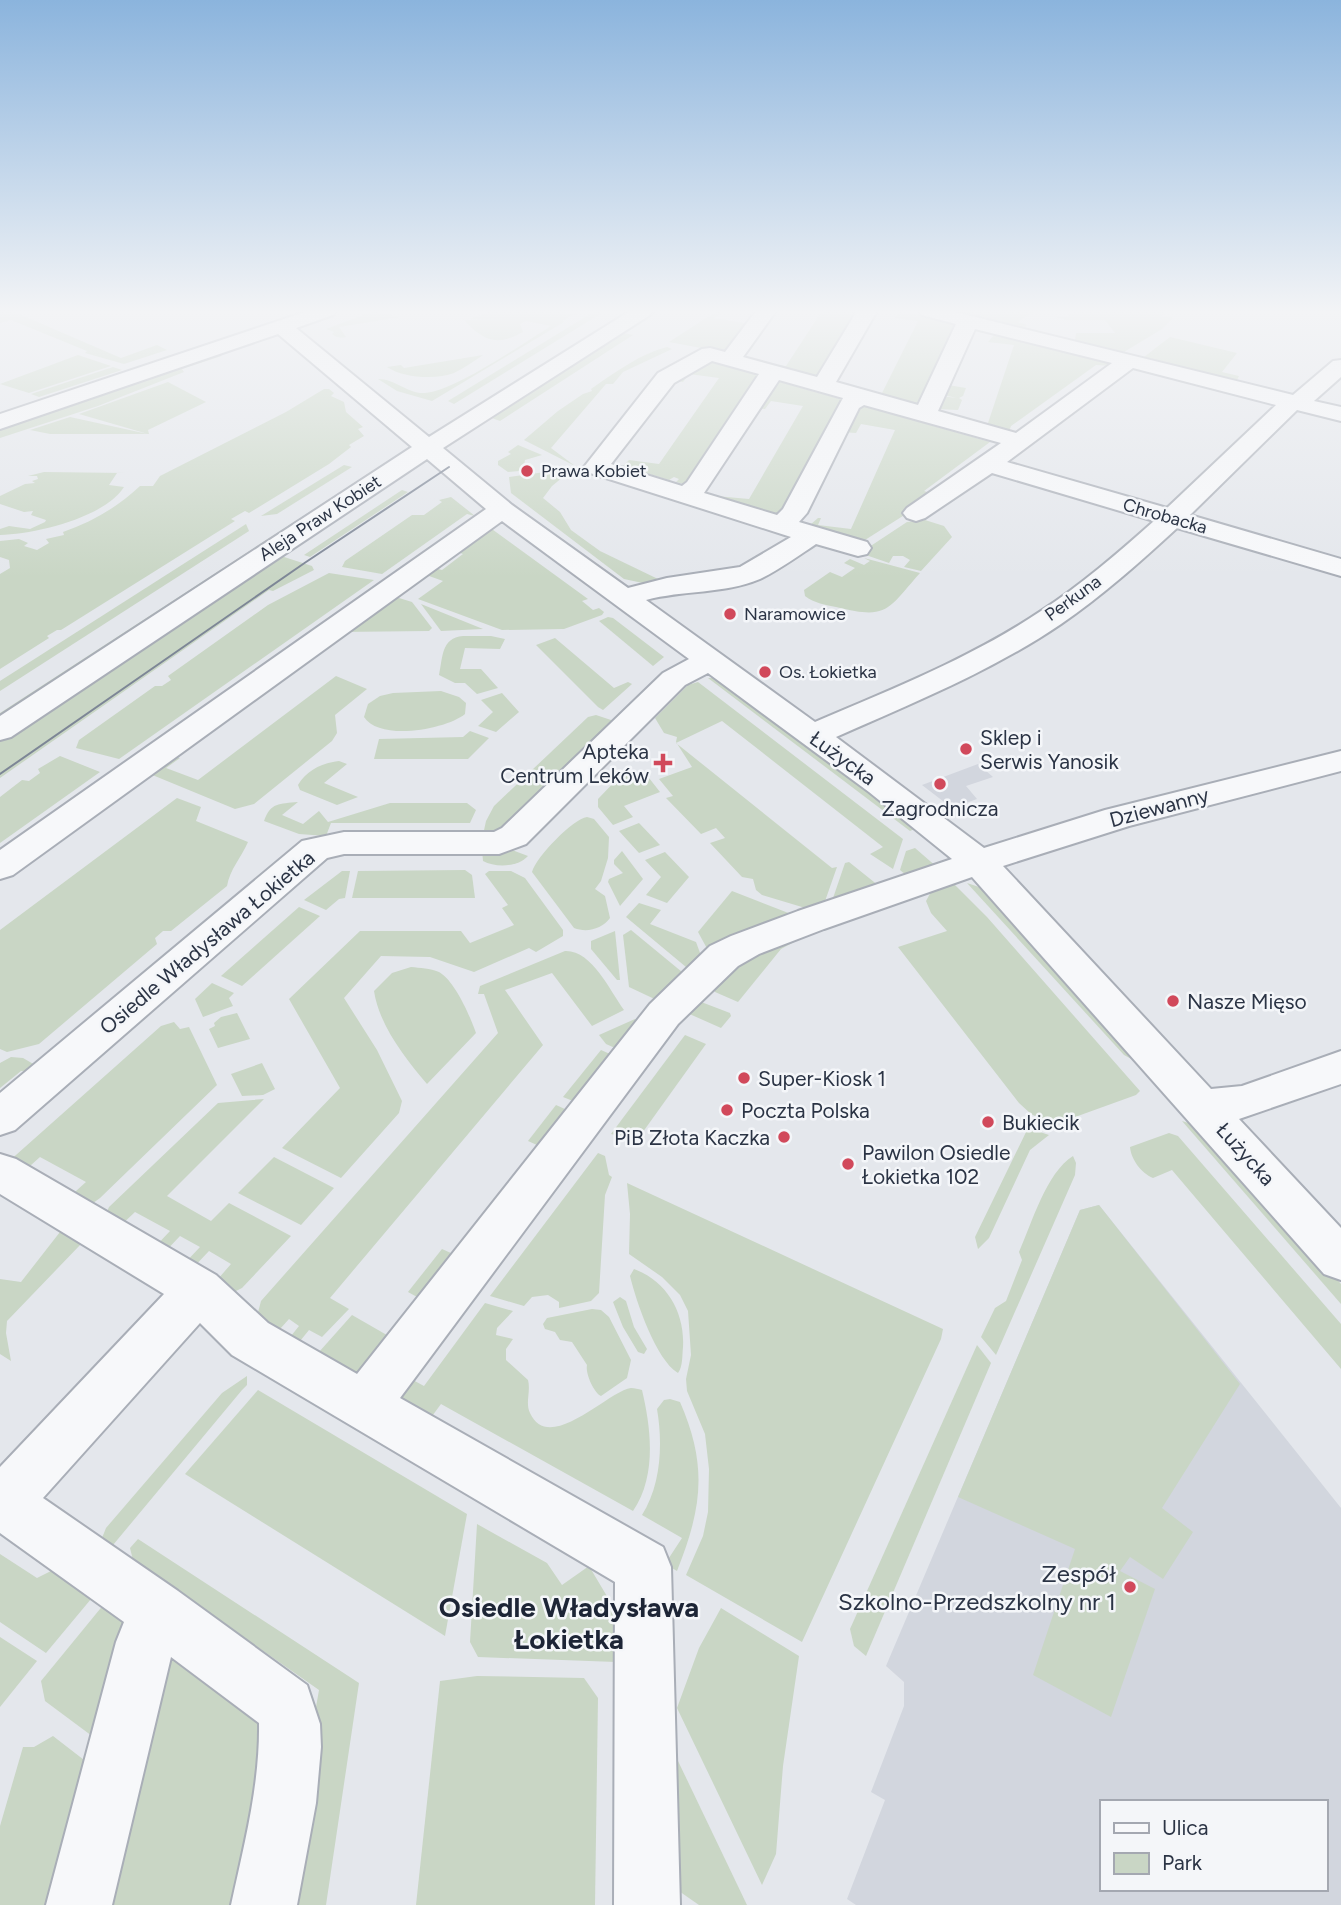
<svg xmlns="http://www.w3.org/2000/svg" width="1341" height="1905" font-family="Figtree,sans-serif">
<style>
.built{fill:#d2d6de;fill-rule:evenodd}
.green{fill:#c9d6c5}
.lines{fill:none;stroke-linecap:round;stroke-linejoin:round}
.minor-casing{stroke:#a9aeb7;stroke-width:4}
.minor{fill:#f7f8fa;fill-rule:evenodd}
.tram{stroke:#7d8696;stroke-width:2}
.poi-dot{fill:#d1495b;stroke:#f4f6f9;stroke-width:2.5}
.labels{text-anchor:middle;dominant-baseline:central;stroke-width:5;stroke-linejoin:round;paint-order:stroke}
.far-poi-label{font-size:18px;fill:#2b3445;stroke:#f4f6f9;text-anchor:start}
.far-street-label{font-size:18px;fill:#2b3445;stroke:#f4f6f9}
.poi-label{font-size:21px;fill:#2b3445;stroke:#f4f6f9;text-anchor:start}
.street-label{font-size:21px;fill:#2b3445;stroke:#f4f6f9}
.near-poi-label{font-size:24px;fill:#2b3445;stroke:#f4f6f9;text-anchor:end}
.near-quarter-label{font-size:28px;font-weight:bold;fill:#1d2536;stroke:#f4f6f9}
</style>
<rect width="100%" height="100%" fill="#e4e7ec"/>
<g class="built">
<path d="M978 764 993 777 966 786 977 799 952 808 922 785Z"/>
<path d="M1099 1205 1341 1508V1905H856L847 1899 885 1800 871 1792 904 1706V1682L886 1666 1080 1210ZM1101 1802H1325V1889H1101Z"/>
</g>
<g class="green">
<path d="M0 311H12L121 358 157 345 167 350 124 364 85 353 87 351 11 320 0 323Z"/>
<path d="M374 311 400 317 339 327 346 337C340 338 337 338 332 334L334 332 326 329Z"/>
<path d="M492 311H568L560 316 580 312 563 320 564 322 432 401 397 391 378 379C396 379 407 394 425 393 453 392 524 343 551 326L526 321 520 324 523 332 519 334C494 347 481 338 464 320H505L469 319Z"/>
<path d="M595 311H605L454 404 448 401Z"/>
<path d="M654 311H660L624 333 633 335 500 421 489 417Z"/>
<path d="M717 311H725L714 318 750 324 728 353 669 342Z"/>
<path d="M822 311H857L821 373 824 378 800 371 795 374 760 363 786 366Z"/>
<path d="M901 311 960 325 952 328 919 405 899 399 894 402 855 390 882 393 918 321 894 318Z"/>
<path d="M956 311H1036L1017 322 1027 325 1024 327Z"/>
<path d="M1076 311H1167L1162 316 1173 318 1162 329 1124 352 1075 340 1076 333H1115L1105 320H1067L1055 317H1066Z"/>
<path d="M995 334 1114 364 1113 366 1096 365 1011 426 1008 434 959 420 988 423 1014 345 988 342Z"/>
<path d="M1170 337 1237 353 1222 372 1239 376 1237 380 1144 357Z"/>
<path d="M667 347 672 349 623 372 613 384H606L551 448 575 466 524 440 558 411 583 394 592 391 591 389C617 371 640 354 667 347Z"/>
<path d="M218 354 222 356 182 369 184 372 98 406 0 438V428Z"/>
<path d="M78 355 111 366 29 393 0 384Z"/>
<path d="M483 355C474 361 464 368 454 373 436 380 403 378 387 367L401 365 404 368Z"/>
<path d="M720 359 714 363 762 376 692 486 676 482 679 479 674 477 669 480 623 466 629 460 659 464 719 378 689 374 683 382 670 380 700 362Z"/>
<path d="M113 367 122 370 39 397 31 394Z"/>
<path d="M773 380 847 401 781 516 716 496 749 499 803 406 771 401 765 409 754 408Z"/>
<path d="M168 382 206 402 148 430 149 434H50L30 430 70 417 148 434 79 414Z"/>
<path d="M948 385 966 388 963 396 959 398 962 400 958 410 937 409 941 396 957 398 943 395Z"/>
<path d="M324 389H329L334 393 331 396 344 402 346 412 363 427 358 429 364 436 349 445 351 447 329 464 249 513 245 511 231 519 235 521 61 630H57L47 636 49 638 0 669V574L10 568 9 560 0 557V541L19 539 28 543 24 546 37 550 49 543 46 539 64 535 63 532C92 522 118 507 140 486H153L160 476 286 412Z"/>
<path d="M857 404 990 442 924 491 936 495 865 540 810 525 818 518H821L818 525 851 529 895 430 861 424 856 433 841 432Z"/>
<path d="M518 445 542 455 525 460 524 465H529L531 470 508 472 498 465V461L511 454 508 452Z"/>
<path d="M344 465 352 467 277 514 261 516Z"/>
<path d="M574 468 552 486 543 498 560 512 571 530 600 551 658 579 652 585 624 579 511 493 509 477Z"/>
<path d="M44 472 126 473H117L109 485 124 487C104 518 35 534 0 535V529L9 526 30 529 45 522 46 520 31 515 33 511 24 512 0 504V496L25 484 35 483 32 481 38 479 37 476H28Z"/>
<path d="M368 474 371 475 0 717V713Z"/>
<path d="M389 482 388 487 281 556 312 566 314 570 273 591 269 590 0 778V740L235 581Z"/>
<path d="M402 490 408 492 310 557 304 555Z"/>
<path d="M451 497 475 516 467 514 382 574 342 567 345 561 412 515H424L442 502 439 500Z"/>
<path d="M925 520 944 526 952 537 921 571 904 567 910 560 903 556H893L889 563 860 553 907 522Z"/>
<path d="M246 524 249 531 0 691V681Z"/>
<path d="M485 524 588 599 582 601 593 610 599 608 604 612 602 615 564 629 502 630 418 599 443 581 418 572 427 566 442 570 463 554 449 549Z"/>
<path d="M864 558 920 573C887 610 888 620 836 607 826 605 814 603 805 596L804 590 830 572 842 577 855 568 844 563 850 559 864 565 870 561Z"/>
<path d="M329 573 374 580 119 759 76 748 79 740 155 686H162L171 680 168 676 268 605Z"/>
<path d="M386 594 412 602 432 628 429 631 339 632Z"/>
<path d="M421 604 483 629 441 631Z"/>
<path d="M608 617 613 618 664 657 653 666 599 621Z"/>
<path d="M463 636H491L505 639 500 649 465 648 460 669H481L498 688 477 694 465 683H455L439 675C443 657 441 638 463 636Z"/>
<path d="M555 638 614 688 628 682 632 684 603 710 598 707 536 645Z"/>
<path d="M336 676 367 689 335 715 337 733 332 741 254 804 235 809 150 774 166 753 180 758 166 768 198 780Z"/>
<path d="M708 678H715L919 827 910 831Z"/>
<path d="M698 682 903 839 893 869 870 854 883 847 722 721 676 743 832 868 837 867 824 904 812 910 762 895 756 890 753 879 742 877 710 843 725 838 716 828 701 834 666 798 673 796 659 779 692 767 676 742 677 737 664 733 655 718 688 685Z"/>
<path d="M441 691 459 697 466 703 465 714C447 729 380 742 364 717L368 704 380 696 393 693Z"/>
<path d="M502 693 519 712 496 732 478 726 493 712 481 700Z"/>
<path d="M596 715 617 722 503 832 483 835 486 821 494 806 588 717Z"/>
<path d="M470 731 489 738 468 759H374L379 739 463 737Z"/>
<path d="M60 756 100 772 0 843V797L22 780 29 781 40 773 38 769Z"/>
<path d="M339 761 347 764 324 783 358 797 337 805 300 790 298 785C307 770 322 763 339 761Z"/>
<path d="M636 773 649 778 660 792 624 806 633 817 613 825 598 807V799L622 774 632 777Z"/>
<path d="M177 798 201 807 196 821 248 842C241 858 230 869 227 886L171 931H163L155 938 157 944 39 1044 7 1052 0 1049V930Z"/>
<path d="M298 802 282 815 303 824 319 811 328 822 390 803H467L476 810 470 823H331L326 836 299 834 264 821C271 802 279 804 298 802Z"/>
<path d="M587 817 594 819 609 837 608 858 601 881 595 889 605 896 610 918C602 929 587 933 574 928L532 872C536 857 573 819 587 817Z"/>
<path d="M639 823 660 845 639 853 619 831Z"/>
<path d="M915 848 938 868 906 875 900 870 906 851Z"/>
<path d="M482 850H512L528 856C518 867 496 868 483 861Z"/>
<path d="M622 851 643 879 620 906 608 882 609 879 623 873 614 864V860Z"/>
<path d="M665 852 689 877 667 903 646 895 661 877 645 860Z"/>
<path d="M849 862 884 890 831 904 845 863Z"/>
<path d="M465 870 472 875 475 898H352L358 871Z"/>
<path d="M342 871H350L345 898 339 899 326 910 304 900Z"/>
<path d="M511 871 525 878 563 930V936L536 952 529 948 474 972 430 957 381 956 344 998 377 1050 402 1101 399 1113 341 1178 282 1148 340 1088 289 999 360 931H461L470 943 514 925 502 908 508 905 485 874 489 871Z"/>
<path d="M953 883 987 917 1140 1091 1136 1095 1053 1125 1031 1114 1019 1103 898 947 947 931 931 913 926 901 932 890Z"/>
<path d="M967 883 988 890 1137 1062 1124 1055Z"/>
<path d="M732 891 791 914 710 954 698 932Z"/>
<path d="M639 903 661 910 650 924 696 942 703 961 692 968 686 967 626 917Z"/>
<path d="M299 907 320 916 242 986 221 976Z"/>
<path d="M631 930 682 972V983L663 1003 629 987 623 935Z"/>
<path d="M816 930 781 949 738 1002 715 992 712 978 730 962Z"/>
<path d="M615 931 620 980H617L591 949V941Z"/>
<path d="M565 951C592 950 610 991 624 1010L592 1026 552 973 505 990 543 1045 330 1298 349 1309 322 1337 309 1330 292 1351 283 1346 299 1326 289 1319 271 1339 256 1320 261 1301 498 1033 484 994H478L480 986Z"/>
<path d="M411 967C420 968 430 968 439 972 455 981 470 1016 476 1033L427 1084C405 1058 379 1025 374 991L392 973Z"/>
<path d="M212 983 234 993 229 998 233 1006 203 1017 195 999Z"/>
<path d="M696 1000 730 1013 731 1016 721 1028 685 1012Z"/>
<path d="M237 1013 250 1039 218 1048 209 1029 215 1026 214 1023 221 1017Z"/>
<path d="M635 1019 639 1026 624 1052 606 1044 599 1035Z"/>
<path d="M174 1022 180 1029 189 1027 217 1085 100 1198 89 1206 66 1200 86 1182 40 1157 21 1174 7 1163 161 1026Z"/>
<path d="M685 1035 706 1044 640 1136 632 1139 611 1134Z"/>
<path d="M601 1050 619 1058 583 1105 563 1097Z"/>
<path d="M11 1057 23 1058 42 1069 39 1072 21 1071 0 1088V1063Z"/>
<path d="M262 1063 275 1089 263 1095 242 1096 231 1074Z"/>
<path d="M264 1099 167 1196 211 1221 229 1203 291 1236 242 1288 234 1292 211 1287 231 1264 209 1251 190 1271 182 1266 200 1247 180 1236 162 1255 153 1249 170 1231 135 1212 117 1229 106 1214 109 1207 218 1103Z"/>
<path d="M556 1105 576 1114 548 1150 528 1141Z"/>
<path d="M1182 1121 1201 1127 1207 1132 1341 1284V1304Z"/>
<path d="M1028 1128 1049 1135 1030 1150 989 1238 978 1249 975 1237Z"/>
<path d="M1169 1133 1178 1136 1341 1324V1369L1172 1170 1153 1178C1141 1173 1131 1159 1130 1147Z"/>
<path d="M598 1153 605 1156 609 1175 612 1177 605 1195 599 1293 591 1301 559 1308V1302L548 1295 532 1297 524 1306 490 1296Z"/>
<path d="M1073 1156 1076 1163 1075 1175 996 1355 981 1337 995 1308 1006 1301 1022 1260 1019 1252C1032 1223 1046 1173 1073 1156Z"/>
<path d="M274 1157 334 1188 301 1225 238 1193Z"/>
<path d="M627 1183 943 1329 941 1339 802 1642 686 1575 703 1536 708 1512 709 1469 705 1434 687 1391 686 1379 691 1355 688 1311 680 1295 662 1277 629 1254 630 1214Z"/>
<path d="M1099 1205 1240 1384 1162 1508 1193 1532 1163 1579 1130 1557 1120 1571 1155 1589 1111 1717 1033 1675 1075 1549 958 1497 1080 1210Z"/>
<path d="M60 1232 81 1244 7 1321 6 1333 11 1361 0 1354V1279L21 1282Z"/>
<path d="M442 1249 462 1258 428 1303 408 1292Z"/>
<path d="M634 1269C667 1281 685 1313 683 1347 682 1356 683 1366 678 1373 656 1360 636 1301 630 1276Z"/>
<path d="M620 1297 626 1301 634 1327 647 1349 644 1354 638 1352 623 1327 613 1302Z"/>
<path d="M485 1303 513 1311 497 1328 496 1335 513 1339 506 1349V1360L528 1380C531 1391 525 1403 530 1413 549 1455 608 1391 631 1388 635 1388 638 1389 642 1390 651 1428 657 1476 633 1511L441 1404 424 1427 400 1408V1373L424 1386Z"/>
<path d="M592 1309 601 1310 609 1317 631 1360 627 1378 601 1396C594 1393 585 1373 587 1365L572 1342 560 1340 555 1332 545 1329 543 1324 547 1318Z"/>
<path d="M352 1315 399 1342 360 1376 311 1361Z"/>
<path d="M977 1345 991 1363 866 1656 854 1646 850 1629Z"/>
<path d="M247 1376V1385L242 1390 113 1545 103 1551 100 1543 106 1528 222 1393Z"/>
<path d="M258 1390 467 1514 445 1636 185 1474Z"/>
<path d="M670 1399 680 1402C708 1466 702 1508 677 1571L665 1564 682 1538 642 1515C661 1485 663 1444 657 1409L664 1400Z"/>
<path d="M477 1524 547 1563 562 1585 589 1566 614 1608 628 1653 616 1662 478 1657 470 1642Z"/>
<path d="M138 1539 359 1683 326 1905H281L319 1690 133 1560 130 1548Z"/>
<path d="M0 1554 37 1578 55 1569 101 1587 46 1653 0 1622Z"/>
<path d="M109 1598 122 1617 125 1634 92 1736 45 1701 41 1681Z"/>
<path d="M721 1608 799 1656 783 1766 776 1854 762 1885 677 1708 699 1648Z"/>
<path d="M0 1637 37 1661 0 1707Z"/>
<path d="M164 1647 273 1712 244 1905H104Z"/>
<path d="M477 1676 584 1678 598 1698 595 1905H416L440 1681Z"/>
<path d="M53 1736 97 1770 65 1905H0V1826L23 1747H34Z"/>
<path d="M667 1738 747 1905H699L666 1882Z"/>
</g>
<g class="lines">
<g class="minor-casing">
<path id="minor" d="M308 311H336L333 315 296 328 429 437 630 311H653L650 315 443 448 512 505 628 588 667 578 740 567 791 537 587 472 584 467 658 373 702 349 710 348 725 352 756 311H776L743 357 817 377 857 311H877L836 382 918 405 956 324 922 315 919 311H951L1293 395 1333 361 1341 360V377L1314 401 1341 407V421L1297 410 1190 515 1341 559V576L1177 528C1140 562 1102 596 1061 624 992 671 913 703 836 737L984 848 1105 810 1341 751V771L1129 826 1003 866 1211 1089 1242 1086 1341 1051V1084L1239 1119 1341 1228V1280L1324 1274 972 877 824 929 759 954 738 966 678 1024 400 1398 663 1547 671 1567 680 1905H614L615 1582 232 1355 200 1323 43 1498 178 1591 307 1685 320 1724 321 1747 316 1803 297 1905H231C244 1845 260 1785 259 1723L171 1657 112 1905H46L116 1642 124 1622 0 1533V1467L164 1294 0 1194V1154L16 1159 216 1275 268 1323 357 1374 650 1004 710 946 731 936 798 911 952 859 869 792 708 673 685 685 526 844 499 854H344L327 858 15 1130 0 1135V1093L302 841 344 832H494L502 828 663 673 689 659 502 521 13 875 0 879V850L486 509 427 459 11 737 0 740V716L412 447 278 334 0 429V414ZM975 329 1112 363 1016 433 938 411ZM712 361 759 374 687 482 682 486 611 464 674 383ZM1133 368 1276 405 1167 508 1007 462ZM779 380 843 398 783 509 777 515 704 493ZM864 405 1001 443 907 508 903 513 907 518 916 521 925 518 992 473 1154 521C1118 553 1081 585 1041 611 971 658 892 689 815 722L646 600C682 590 725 594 760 579 779 570 798 556 816 544L858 556 867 554 871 548 867 542 799 522 807 513 859 408Z"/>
</g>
<use href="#minor" class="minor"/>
<path class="tram" d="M0 774 306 562 449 467"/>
</g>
<linearGradient id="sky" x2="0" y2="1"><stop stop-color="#8bb4dd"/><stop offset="0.54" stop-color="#f3f4f6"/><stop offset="1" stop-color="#f3f4f6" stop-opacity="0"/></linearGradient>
<rect width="1341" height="577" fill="url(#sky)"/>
<g class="poi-dot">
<circle cx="527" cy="471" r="7"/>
<circle cx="730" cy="614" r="7"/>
<circle cx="765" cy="672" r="7"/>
<circle cx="966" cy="749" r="7"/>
<path d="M659.5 752.5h7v7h7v7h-7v7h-7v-7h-7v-7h7z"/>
<circle cx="940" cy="784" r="7"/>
<circle cx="1173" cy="1001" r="7"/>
<circle cx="744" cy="1078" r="7"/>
<circle cx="727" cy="1110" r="7"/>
<circle cx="988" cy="1122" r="7"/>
<circle cx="784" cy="1137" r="7"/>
<circle cx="848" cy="1164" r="7"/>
<circle cx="1130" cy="1587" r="7"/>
</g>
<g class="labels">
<g class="far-poi-label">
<text x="541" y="471">Prawa Kobiet</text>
<text x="744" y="614">Naramowice</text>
<text x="779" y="672">Os. Łokietka</text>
</g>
<g class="far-street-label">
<text transform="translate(1165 516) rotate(16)">Chrobacka</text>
<text transform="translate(320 518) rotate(-33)">Aleja Praw Kobiet</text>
<text transform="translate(1073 598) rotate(-36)">Perkuna</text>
</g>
<g class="poi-label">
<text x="980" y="737">Sklep i<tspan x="980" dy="24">Serwis Yanosik</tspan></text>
<text x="649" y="751" text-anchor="end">Apteka<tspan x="649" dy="24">Centrum Leków</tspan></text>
<text x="940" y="808" text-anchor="middle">Zagrodnicza</text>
<text x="1187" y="1001">Nasze Mięso</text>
<text x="758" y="1078">Super-Kiosk 1</text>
<text x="741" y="1110">Poczta Polska</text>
<text x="1002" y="1122">Bukiecik</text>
<text x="770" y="1137" text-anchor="end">PiB Złota Kaczka</text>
<text x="862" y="1152">Pawilon Osiedle<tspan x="862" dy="24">Łokietka 102</tspan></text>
</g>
<g class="street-label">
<text transform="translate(843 758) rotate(36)">Łużycka</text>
<text transform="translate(1159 807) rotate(-15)">Dziewanny</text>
<text transform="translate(207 942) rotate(-40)">Osiedle Władysława Łokietka</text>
<text transform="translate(1246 1154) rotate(48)">Łużycka</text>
</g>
<g class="near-poi-label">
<text x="1116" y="1573">Zespół<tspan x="1116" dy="28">Szkolno-Przedszkolny nr 1</tspan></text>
</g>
<g class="near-quarter-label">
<text x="569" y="1607">Osiedle Władysława<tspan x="569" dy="32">Łokietka</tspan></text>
</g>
</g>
<rect x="1100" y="1800" width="228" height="91" fill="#f4f6f9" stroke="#a4a8b1" stroke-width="2"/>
<rect x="1114" y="1823" width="35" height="10" fill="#f7f8fa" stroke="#a4a8b1" stroke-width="2"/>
<text x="1162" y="1835" font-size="21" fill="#2b3445">Ulica</text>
<rect x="1114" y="1853" width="35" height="21" fill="#c9d6c5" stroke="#a4a8b1" stroke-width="2"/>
<text x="1162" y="1870" font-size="21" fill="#2b3445">Park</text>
</svg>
